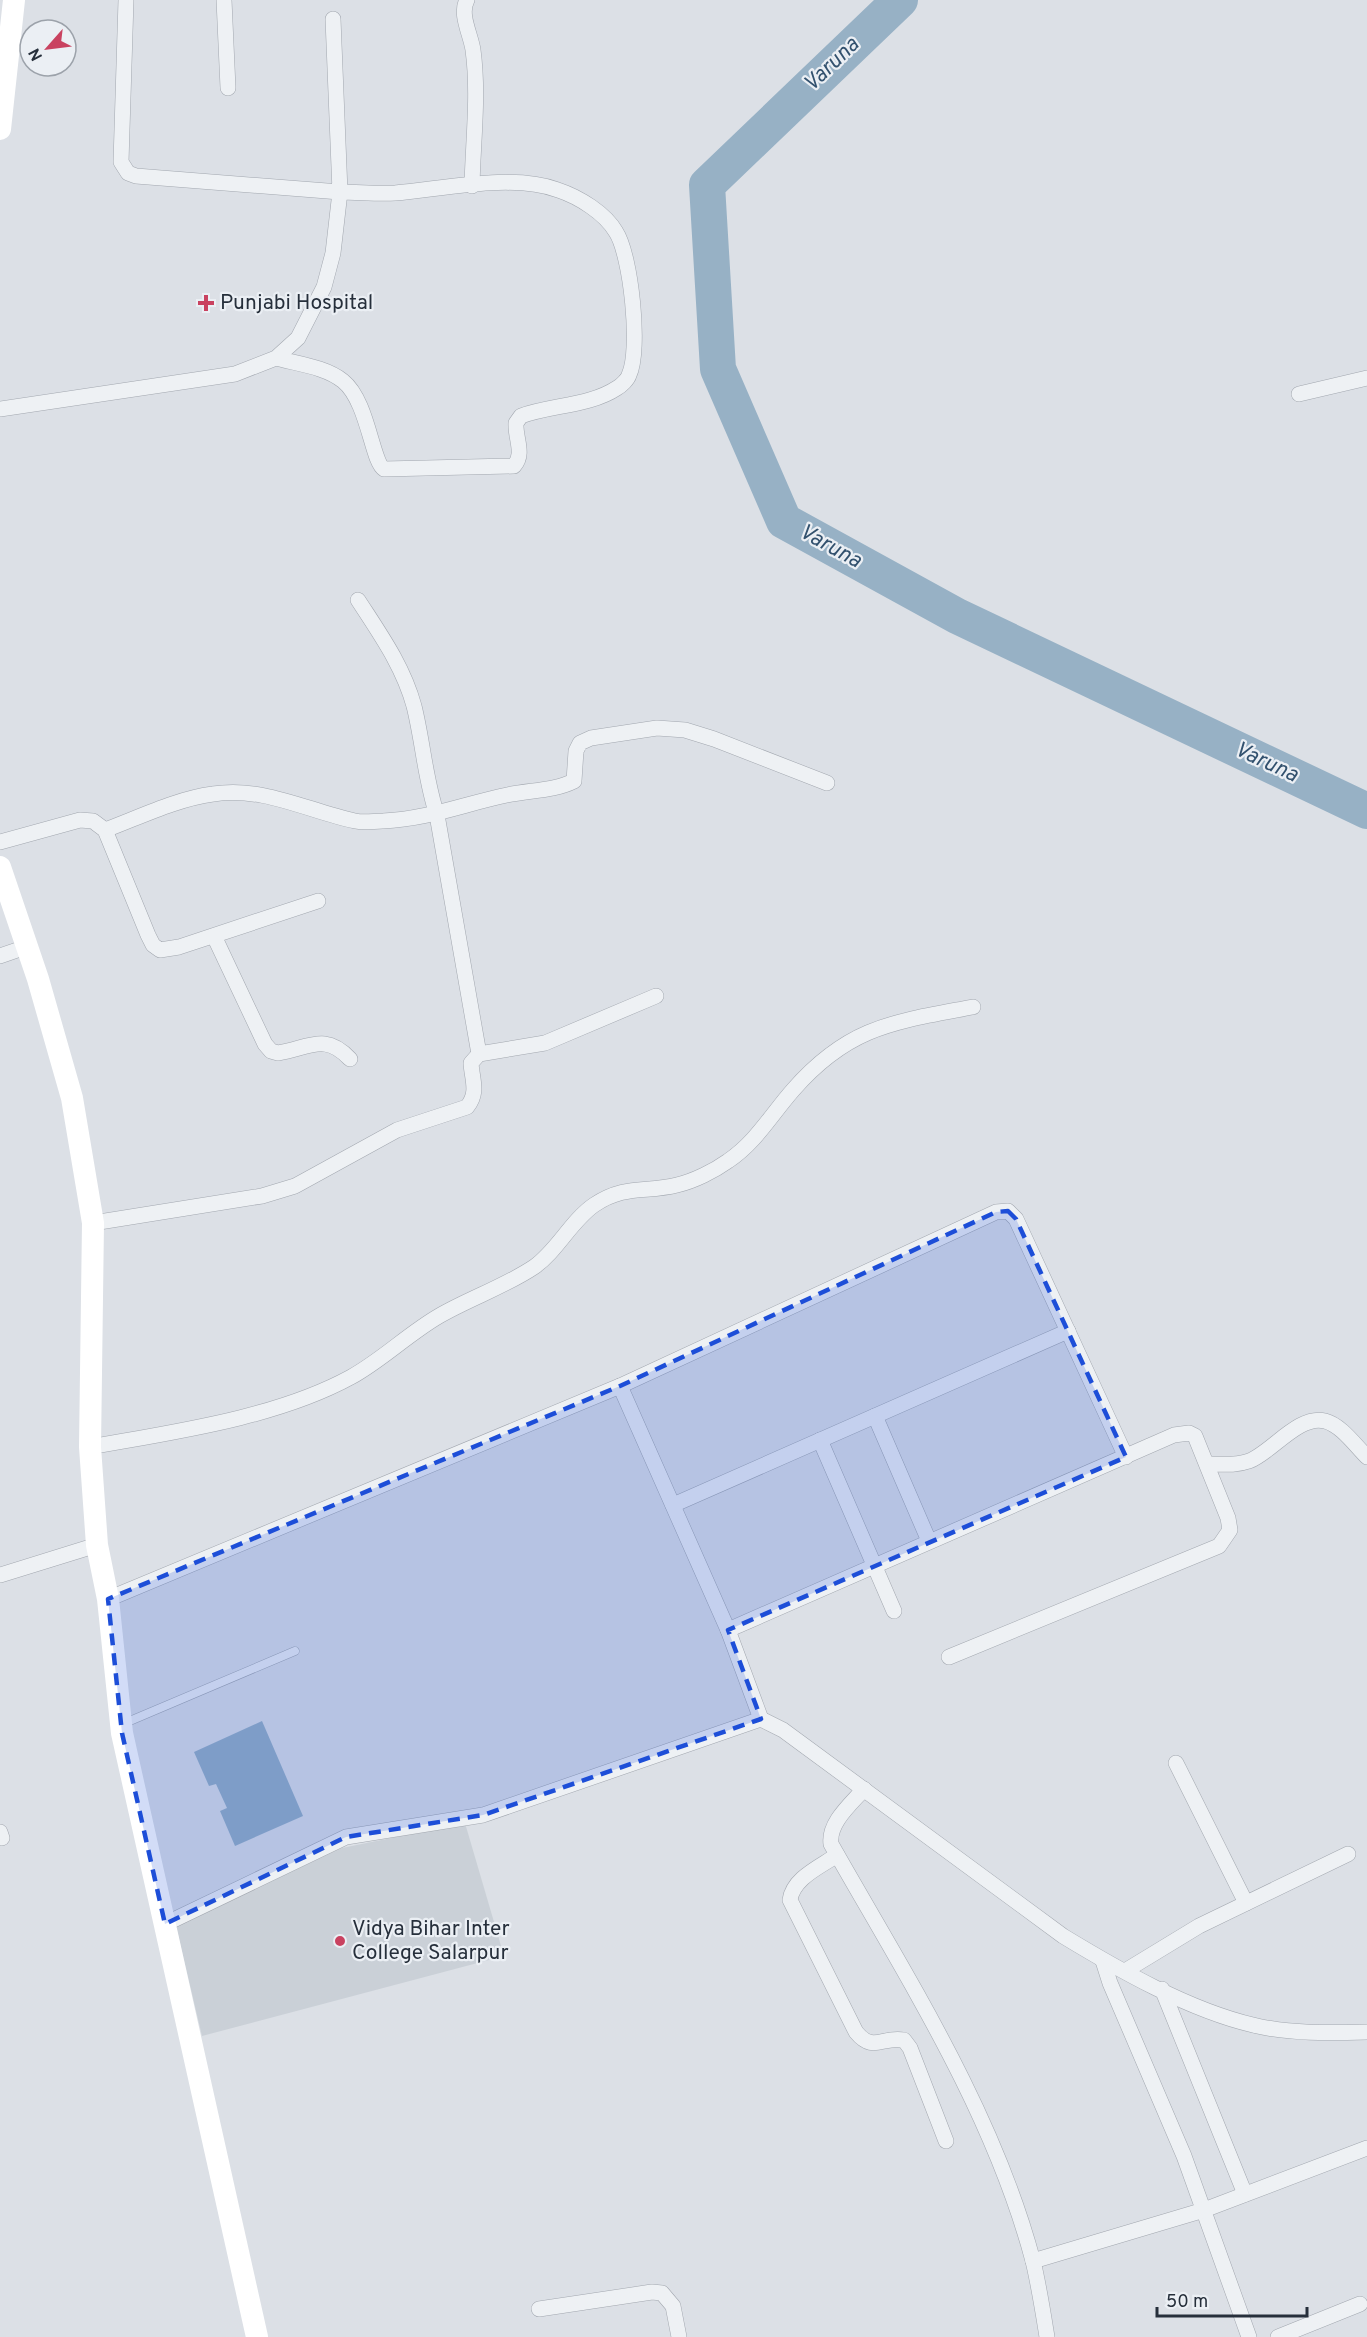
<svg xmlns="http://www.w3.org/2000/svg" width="1367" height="2337" font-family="Overpass,sans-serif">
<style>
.built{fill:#cad0d7}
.water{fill:#97b1c5}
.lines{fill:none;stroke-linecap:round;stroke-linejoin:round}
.river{stroke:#97b1c5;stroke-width:36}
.lane-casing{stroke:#a2a7af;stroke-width:9}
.street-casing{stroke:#a2a7af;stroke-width:16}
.lane{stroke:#eef1f4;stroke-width:8}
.street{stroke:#eef1f4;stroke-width:15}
.secondary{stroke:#fff;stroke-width:22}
.marked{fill:#1d4ed8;fill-opacity:0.2;stroke:#1d4ed8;stroke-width:4.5;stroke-dasharray:12 8;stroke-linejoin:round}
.poi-dot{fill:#c94260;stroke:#ebeff4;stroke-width:2}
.labels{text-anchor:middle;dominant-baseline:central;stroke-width:4.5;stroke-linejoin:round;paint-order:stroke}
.poi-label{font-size:21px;fill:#262f3b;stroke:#ebeff4;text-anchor:start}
.water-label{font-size:22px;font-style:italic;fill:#32516e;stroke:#ebeff4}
</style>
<rect width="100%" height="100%" fill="#dce0e6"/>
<path class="built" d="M465 1823 504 1956 202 2036 176 1926 342 1848Z"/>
<path class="water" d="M262 1721 303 1816 235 1846 220 1811 227 1808 216 1784 209 1786 194 1752Z"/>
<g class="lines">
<path class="river" d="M900 0 707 185 718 369 784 521 957 616 1367 811"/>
<g class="lane-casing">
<path id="lane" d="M125 1723 295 1651"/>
</g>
<g class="street-casing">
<g id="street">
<path d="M126 0 121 162 128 173 136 176 340 192 333 19"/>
<path d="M224 0 228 88"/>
<path d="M467 0C459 14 471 35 473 50 479 94 473 141 472 186"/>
<path d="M1299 394 1367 378"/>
<path d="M0 409 235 374 276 358 298 338 324 287 333 253 340 192C358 192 377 194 395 193 443 189 512 173 558 190 579 197 605 213 616 232 631 255 641 350 629 375 628 379 621 386 617 388 590 406 551 405 521 416L516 423C515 438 525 454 514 466L384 469C372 462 368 401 343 381 326 367 298 364 276 358"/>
<path d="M358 600C380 634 403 666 414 706 423 742 425 779 437 815L479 1054"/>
<path d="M105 830C140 817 176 799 213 794 263 786 308 811 355 821 364 823 374 821 383 821 428 819 464 804 507 795 529 790 554 791 574 781L576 751 580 743 591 738 657 728 685 730 714 739 827 783"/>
<path d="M0 842 80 820 93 821 105 830 148 935 153 945 160 950 179 947 318 901"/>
<path d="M214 936 265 1044 271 1051 278 1053C309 1048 325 1032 350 1059"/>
<path d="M0 956 26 947"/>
<path d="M93 1223 262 1196 295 1186 397 1130 467 1107C479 1092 472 1080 471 1063L479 1054 545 1043 656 996"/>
<path d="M620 1386 728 1630 761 1719"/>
<path d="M875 1416 929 1541"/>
<path d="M820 1440 894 1611"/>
<path d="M90 1447C173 1432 276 1418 351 1377 382 1360 408 1334 439 1316 470 1298 504 1287 534 1267 557 1251 571 1221 594 1205 625 1184 646 1193 677 1185 694 1181 714 1171 728 1161 756 1142 771 1115 793 1090 849 1026 894 1022 973 1007"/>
<path d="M1207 1464C1221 1464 1235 1466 1249 1461 1271 1453 1299 1414 1325 1421 1341 1425 1355 1445 1367 1457"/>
<path d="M673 1505 1068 1331"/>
<path d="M0 1575 97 1545"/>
<path d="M108 1599 620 1386 996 1212 1008 1211 1016 1219 1126 1457"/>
<path d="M728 1630 1174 1435 1189 1433 1195 1436 1228 1518 1230 1530 1219 1546 949 1657"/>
<path d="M1176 1763 1246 1903"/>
<path d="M864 1789C851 1804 828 1823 831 1844 907 1978 993 2111 1033 2261 1039 2286 1043 2312 1047 2337"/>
<path d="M0 1832 2 1838"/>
<path d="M837 1855C820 1867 793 1878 790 1900L856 2032C873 2053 882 2036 904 2040L910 2048 946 2141"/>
<path d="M165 1924 346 1837 483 1815 761 1719 783 1730 1063 1936C1119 1970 1189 2010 1253 2025 1289 2034 1330 2033 1367 2032"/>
<path d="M1103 1961 1110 1983 1184 2156 1249 2337"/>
<path d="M1125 1971 1199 1926 1348 1854"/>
<path d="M1162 1989 1245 2194"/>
<path d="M1033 2261 1204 2210 1367 2148"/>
<path d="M539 2309 652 2292 662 2293 673 2306 679 2337"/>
<path d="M1278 2337 1360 2304"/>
</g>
</g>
<use href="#lane" class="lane"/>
<use href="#street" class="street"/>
<g class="secondary">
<path d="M0 129 14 0"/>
<path d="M0 867 38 979 72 1098 93 1223 90 1447 97 1545 108 1599 122 1733 257 2337"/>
</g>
</g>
<path class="marked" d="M1008 1211 1016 1219 1126 1457 728 1630 761 1719 483 1815 346 1837 165 1924 122 1733 108 1599 620 1386 996 1212Z"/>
<g class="poi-dot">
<path d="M203 294h6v6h6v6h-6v6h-6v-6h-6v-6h6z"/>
<circle cx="340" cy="1941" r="6"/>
</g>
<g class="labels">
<g class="poi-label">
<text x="220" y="303">Punjabi Hospital</text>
<text x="352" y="1929">Vidya Bihar Inter<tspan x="352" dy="24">College Salarpur</tspan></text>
</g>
<g class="water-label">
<text transform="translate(832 65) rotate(-44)">Varuna</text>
<text transform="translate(830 547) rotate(29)">Varuna</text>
<text transform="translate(1266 763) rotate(25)">Varuna</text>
</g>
</g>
<g transform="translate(48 48) rotate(242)"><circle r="28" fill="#ebeff4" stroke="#9ca2aa" stroke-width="1.5"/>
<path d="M0-4.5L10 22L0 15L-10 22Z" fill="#c94260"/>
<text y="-9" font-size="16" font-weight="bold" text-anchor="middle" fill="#262f3b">N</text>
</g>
<path d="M1157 2307v9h150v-9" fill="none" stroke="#262f3b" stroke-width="3"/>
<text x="1166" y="2307" font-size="18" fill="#262f3b" stroke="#ebeff4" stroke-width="4.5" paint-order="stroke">50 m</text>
</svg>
